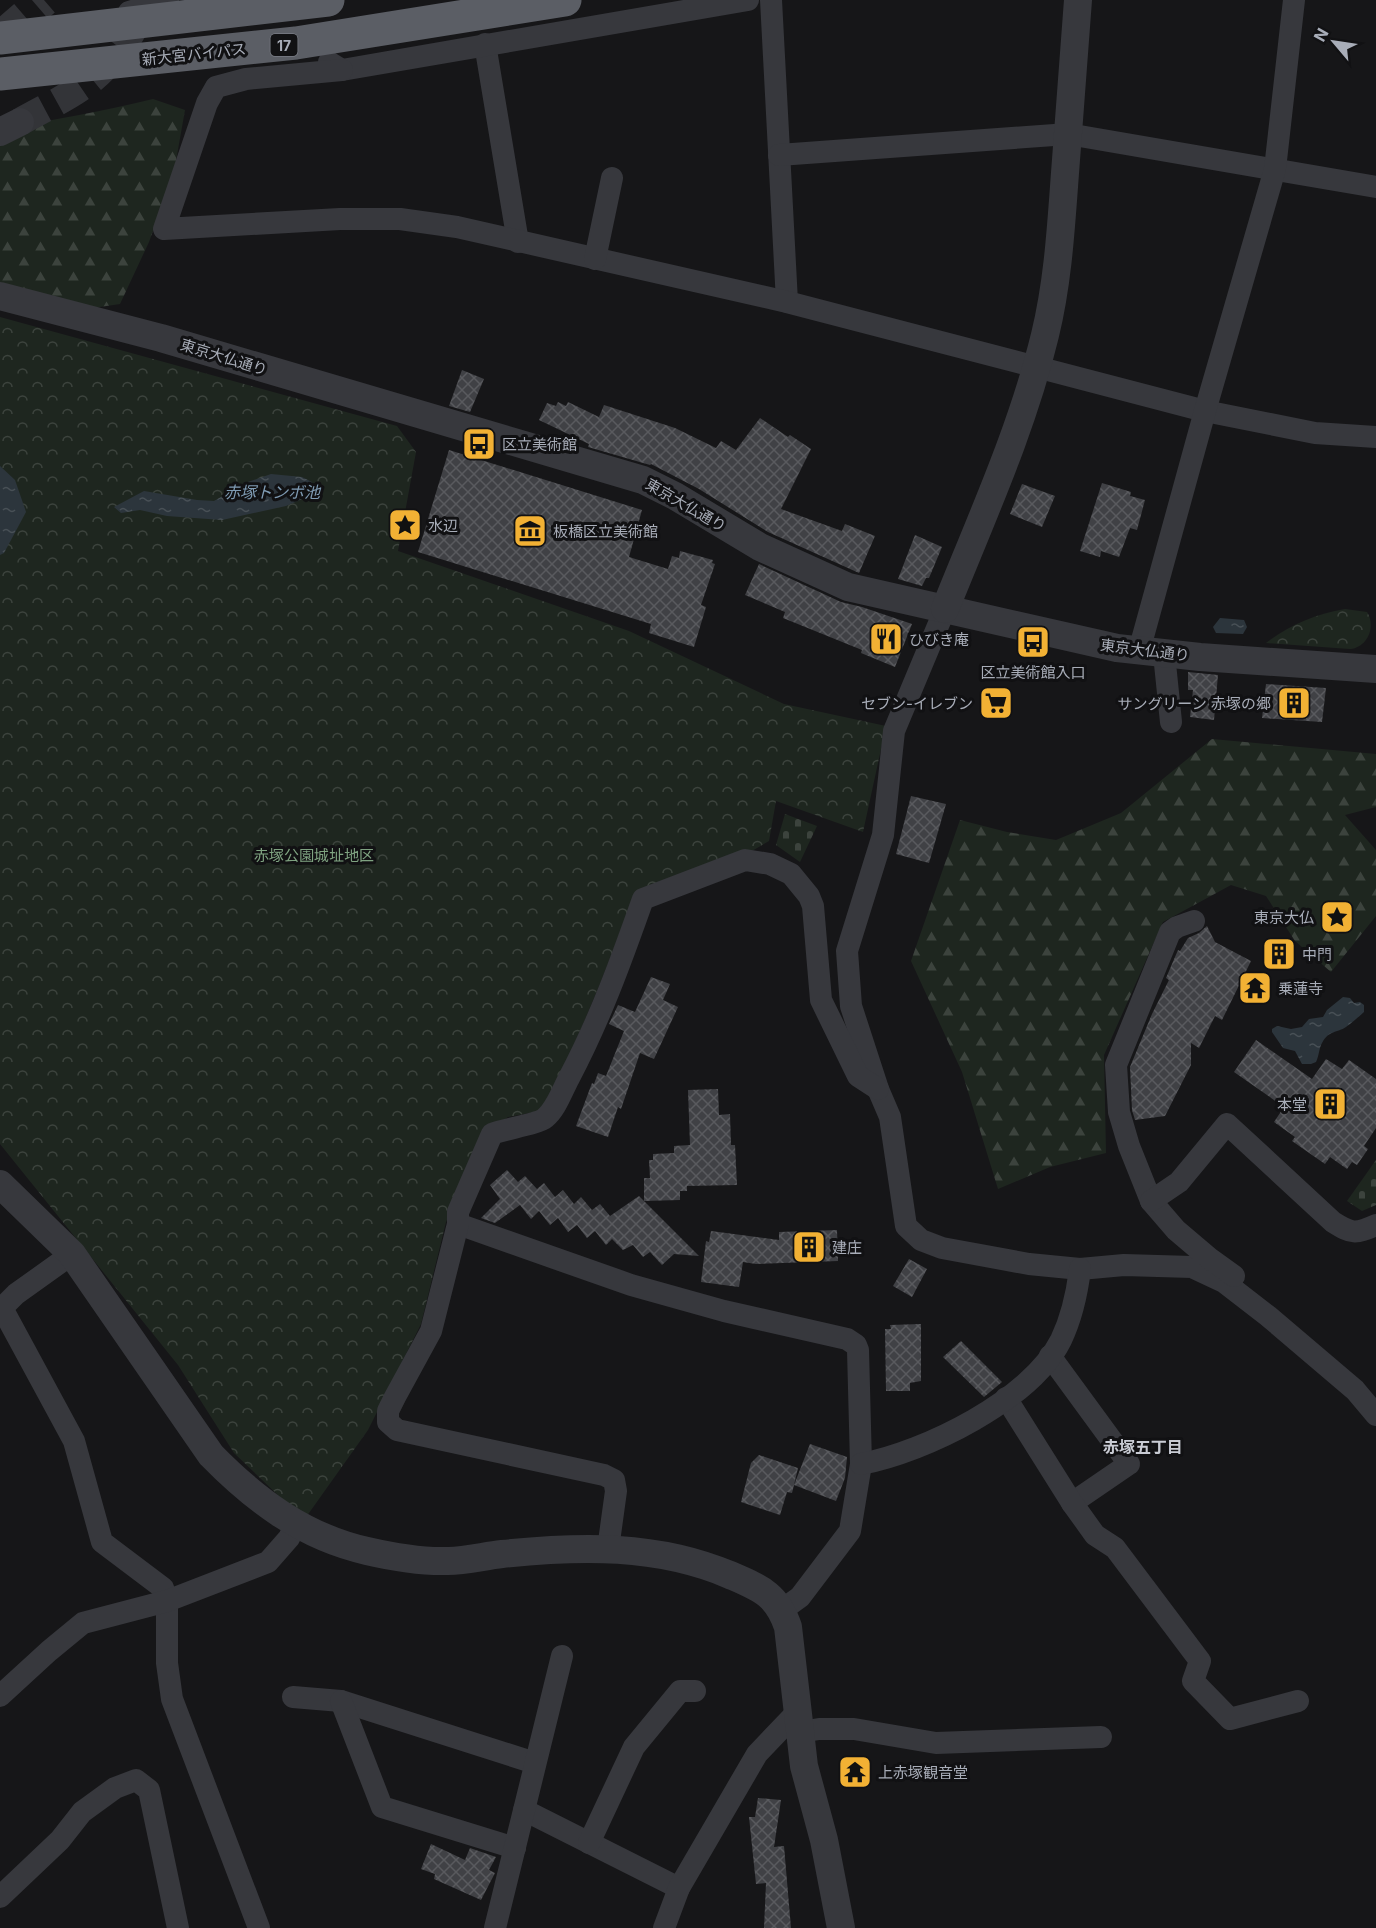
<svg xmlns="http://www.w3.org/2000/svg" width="1376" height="1928" font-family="Inter,'Noto Sans JP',sans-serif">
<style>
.forest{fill:url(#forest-firs)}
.cemetery{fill:url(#cemetery-stones)}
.park{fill:url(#park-crowns)}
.water{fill:url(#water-ripples)}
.building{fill:url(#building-cross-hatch)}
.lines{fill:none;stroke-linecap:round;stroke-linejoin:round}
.tertiary-tunnel{stroke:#333438;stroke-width:28;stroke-dasharray:28 14;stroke-linecap:butt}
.secondary-tunnel{stroke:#333438;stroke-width:33;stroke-dasharray:33 16;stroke-linecap:butt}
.minor{stroke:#37383d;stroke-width:22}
.tertiary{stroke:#37383d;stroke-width:28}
.trunk{stroke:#5b5e65;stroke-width:33}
.labels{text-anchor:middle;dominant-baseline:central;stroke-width:6;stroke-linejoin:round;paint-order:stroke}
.shield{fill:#111113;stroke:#7b7e86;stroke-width:1.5}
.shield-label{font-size:14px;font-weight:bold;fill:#a8adb8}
.street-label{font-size:15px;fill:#a8adb8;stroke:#111113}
.poi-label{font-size:15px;fill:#a8adb8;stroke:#111113;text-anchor:start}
.park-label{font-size:15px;fill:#7fa381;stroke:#111113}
.water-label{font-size:16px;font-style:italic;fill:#7f9bb3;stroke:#111113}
.neighbourhood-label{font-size:16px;font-weight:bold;fill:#c9ccd4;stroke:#111113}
</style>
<defs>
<pattern id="forest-firs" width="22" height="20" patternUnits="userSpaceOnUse" patternTransform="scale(1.5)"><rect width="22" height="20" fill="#1e261f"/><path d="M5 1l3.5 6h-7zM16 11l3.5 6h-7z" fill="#3c433d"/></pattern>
<pattern id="cemetery-stones" width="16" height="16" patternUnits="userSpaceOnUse" patternTransform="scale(1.5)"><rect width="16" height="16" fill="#1e261f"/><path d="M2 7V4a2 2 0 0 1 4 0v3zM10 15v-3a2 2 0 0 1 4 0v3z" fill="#3c433d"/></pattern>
<pattern id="park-crowns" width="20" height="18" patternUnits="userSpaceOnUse" patternTransform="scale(1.5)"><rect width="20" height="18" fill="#1e261f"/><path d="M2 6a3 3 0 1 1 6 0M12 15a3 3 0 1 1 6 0" fill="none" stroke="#3c433d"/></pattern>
<pattern id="water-ripples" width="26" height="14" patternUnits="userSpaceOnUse" patternTransform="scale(1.5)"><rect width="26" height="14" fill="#2c353c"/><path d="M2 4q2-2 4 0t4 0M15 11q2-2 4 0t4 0" fill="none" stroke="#485056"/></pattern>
<pattern id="building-cross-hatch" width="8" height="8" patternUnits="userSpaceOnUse" patternTransform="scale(1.5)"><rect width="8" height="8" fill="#404145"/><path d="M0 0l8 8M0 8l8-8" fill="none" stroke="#595a5e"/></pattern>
</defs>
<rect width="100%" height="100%" fill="#161618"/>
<g class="forest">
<path d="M153 99 185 110 174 172 149 242 120 304 66 312 0 289V131C51 119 102 112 153 99Z"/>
<path d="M1212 739 1376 754V807L1345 815 1376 850V916L1331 972 1295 941 1266 896 1231 885 1163 922 1104 1055 1106 1153 1050 1167 998 1189 962 1072 911 961 960 820 1007 832 1056 840 1121 813Z"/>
</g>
<g class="cemetery">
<path d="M785 814 817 826 800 862 776 845Z"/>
<path d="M1376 1160V1205L1362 1211 1347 1201Z"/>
</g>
<g class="park">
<path d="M0 317 397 426 416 452 398 551 629 631 784 704 886 726 863 832 776 801 769 841 745 855 634 894C607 968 579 1042 540 1111L508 1117 487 1131 446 1222 421 1324 368 1430 304 1520 234 1453 178 1365 0 1144Z"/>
<path d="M1345 609 1367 612C1376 626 1368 647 1350 649L1266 643C1289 625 1316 614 1345 609Z"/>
</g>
<g class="water">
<path d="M0 466 15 480 26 512 4 553 0 555Z"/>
<path d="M271 474 302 477 312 482 313 489 307 497 286 506 222 520 167 516 140 510 121 513 114 507 144 491 197 500 214 501 245 483Z"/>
<path d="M1220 618 1244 620 1247 627 1243 634 1216 633 1213 627Z"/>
<path d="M1343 997 1350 998 1354 1003 1360 1002 1364 1005V1012C1361 1015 1349 1025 1346 1027 1337 1033 1329 1030 1322 1043 1319 1048 1319 1056 1316 1062L1311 1064H1302L1295 1051 1283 1048 1272 1032V1029L1277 1026 1291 1029 1302 1027 1309 1019 1323 1017 1327 1010Z"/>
</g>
<g class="building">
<path d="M462 370 484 379 470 412 449 406Z"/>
<path d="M558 402 566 406 568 402 599 417 604 405 675 428 716 448 721 441 736 450 760 418 788 437 790 435 811 449 781 509 842 531 845 524 875 536 859 573 768 532 699 489 651 464 650 465 588 447 589 444 539 420 547 403 556 406Z"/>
<path d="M449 450 642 510 629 557 668 569 672 556 679 558 680 551 713 560 712 563 715 564 701 605 706 607 694 647 649 633 651 624 418 552Z"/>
<path d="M1102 483 1131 492 1130 496 1145 500 1137 530 1130 528 1119 557 1101 551 1100 557 1080 551Z"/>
<path d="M1022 484 1055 496 1042 527 1010 514Z"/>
<path d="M915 535 942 547 929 578H926L922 586 898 579Z"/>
<path d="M759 564 841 602 862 607 912 624 895 667 861 653 862 650 783 618 785 612 745 595Z"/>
<path d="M1188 672 1218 675 1214 720 1190 717 1193 690H1188Z"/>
<path d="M1266 684 1326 688 1322 722 1262 718Z"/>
<path d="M911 796 946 804 929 863 896 854Z"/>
<path d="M1207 926 1215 942 1251 961 1222 1020 1215 1016 1199 1048 1191 1043V1065L1165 1116 1135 1120 1132 1110 1130 1067 1152 1014 1169 980 1166 978 1178 950 1180 951 1188 938 1199 933Z"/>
<path d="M651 977 670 984 663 1000 678 1007 654 1059 640 1053 621 1109 618 1107 608 1137 576 1126 592 1083 594 1084 598 1073 606 1076 624 1031 609 1024 618 1005 635 1012Z"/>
<path d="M1256 1040 1312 1079 1326 1059 1342 1069 1349 1060 1376 1079V1128L1364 1146 1368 1149 1357 1165 1352 1162 1347 1169 1330 1157 1325 1164 1292 1141 1295 1137 1274 1122 1284 1107 1234 1072Z"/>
<path d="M718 1089 719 1115 730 1114 731 1145H735L737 1185 687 1186V1191H680V1200L644 1201V1178H650L649 1160H653V1154L674 1153V1146L690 1145 688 1090Z"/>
<path d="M507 1170 518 1182 525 1176 537 1189 544 1183 555 1197 563 1190 574 1204 581 1197 592 1210 600 1204 610 1216 639 1196 699 1256 674 1254 662 1265 650 1252 643 1257 633 1245 623 1250 612 1239 606 1245 595 1231 587 1238 577 1225 568 1232 558 1218 550 1225 539 1211 531 1219 520 1205 495 1223 481 1218 500 1199 490 1185Z"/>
<path d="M837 1230 838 1261 756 1264 743 1262 739 1287 701 1282 706 1241 709 1242 711 1231 779 1240V1232Z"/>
<path d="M909 1259 927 1269 912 1297 893 1286Z"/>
<path d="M921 1324V1381L910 1383V1391H886L885 1329H891L890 1325Z"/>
<path d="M961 1341 1002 1382 984 1397 943 1357Z"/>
<path d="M810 1444 847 1457 845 1478 836 1501 794 1485 792 1493 787 1492 780 1515 741 1502 751 1463 759 1455 798 1468 794 1485Z"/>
<path d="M758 1798 781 1800 774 1847 784 1846 791 1928H764L766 1883 756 1884 749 1817H755Z"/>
<path d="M431 1844 465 1860 470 1848 496 1857 489 1870 495 1873 481 1900 434 1879 435 1874 421 1869Z"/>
</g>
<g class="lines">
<path class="tertiary-tunnel" d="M20 122C48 106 81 92 103 69 121 52 134 30 145 7"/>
<path class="secondary-tunnel" d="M0 38 44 0"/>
<g class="minor">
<path d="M771 0 787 302"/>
<path d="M129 12 168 0"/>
<path d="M485 44 518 242"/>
<path d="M329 62 342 70 748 0"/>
<path d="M342 70 246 79 216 87 207 103 164 229 340 219H400L457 227 787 302 1205 411 1315 433 1376 437"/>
<path d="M779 155 1068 134 1376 187"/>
<path d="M595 259 612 178"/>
<path d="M945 609 894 731 883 835 847 951 851 1006 878 1089 890 1117 906 1226 921 1240 942 1248 1029 1264 1080 1269 1124 1265 1192 1267 1224 1282 1268 1316 1355 1390 1376 1415"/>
<path d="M1139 651 1205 411 1275 169 1294 0"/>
<path d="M1164 654 1171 722"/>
<path d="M1194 921 1177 927 1170 932 1116 1065 1119 1112 1129 1146 1151 1201 1176 1230 1209 1258 1234 1276"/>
<path d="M1151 1201 1179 1182 1227 1124 1333 1222C1352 1234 1355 1234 1376 1225"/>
<path d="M458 1224 631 1285 724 1311 847 1339 856 1345 858 1350 861 1464 850 1531 800 1597 782 1610"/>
<path d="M72 1254 16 1294 2 1308 74 1441 102 1542 163 1588 167 1601V1663L172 1699 259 1928"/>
<path d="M1050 1356 1129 1464 1072 1503"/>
<path d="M1006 1398 1072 1503 1095 1535 1115 1548 1200 1661 1193 1681 1230 1719 1298 1701"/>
<path d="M861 1464C925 1452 1031 1400 1061 1340 1072 1317 1077 1294 1080 1269"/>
<path d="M608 1549 616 1491 614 1480 604 1475 397 1430 388 1422V1411L395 1397 431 1331 458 1224V1212L492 1134C504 1129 538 1124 545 1118 556 1109 562 1091 569 1078 600 1019 621 961 643 899L745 860 770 864 791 874 809 896 813 906 821 1000 858 1076 878 1089"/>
<path d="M0 1696 49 1651 83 1623 167 1601 268 1562 289 1538 296 1524"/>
<path d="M293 1697 341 1701 535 1763"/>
<path d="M341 1701 382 1807 515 1848"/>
<path d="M801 1732 819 1729H854L936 1743 1101 1737"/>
<path d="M524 1810 679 1888"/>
<path d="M589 1843 634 1747 680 1691H695"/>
<path d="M0 1897 60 1840 82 1812 115 1788 136 1780 149 1790 178 1928"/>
<path d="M495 1928 562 1656"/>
<path d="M664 1928 679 1888 757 1754 799 1710"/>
</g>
<g class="tertiary">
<path d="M0 132 20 122"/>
<path d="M0 296 161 338 643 480 675 496 760 547 848 587 1117 648 1200 657 1376 669"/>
<path d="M945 609C981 519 1022 430 1045 335 1058 282 1061 227 1065 173 1069 115 1074 58 1078 0"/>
<path d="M0 1184 72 1254 211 1455C255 1500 304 1537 367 1551 393 1557 421 1562 448 1561 466 1561 484 1556 502 1554 580 1546 657 1544 730 1575 760 1588 777 1594 788 1627L804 1766 824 1840 841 1928"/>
</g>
<g class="trunk">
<path d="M0 38 328 0"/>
<path d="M0 74 296 43 565 0"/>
</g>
</g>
<defs>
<g id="bus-square" transform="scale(1.725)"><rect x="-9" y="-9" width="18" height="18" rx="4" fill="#f2b134" stroke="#111113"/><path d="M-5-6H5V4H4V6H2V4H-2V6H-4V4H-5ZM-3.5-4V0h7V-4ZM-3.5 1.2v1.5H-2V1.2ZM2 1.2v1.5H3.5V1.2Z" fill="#111"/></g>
<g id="sight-square" transform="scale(1.725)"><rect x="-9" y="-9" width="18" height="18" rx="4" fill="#f2b134" stroke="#111113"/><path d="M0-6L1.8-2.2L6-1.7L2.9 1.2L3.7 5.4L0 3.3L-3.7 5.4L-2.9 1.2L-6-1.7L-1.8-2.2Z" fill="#111"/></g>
<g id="museum-square" transform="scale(1.725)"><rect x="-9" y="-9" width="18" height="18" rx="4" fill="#f2b134" stroke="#111113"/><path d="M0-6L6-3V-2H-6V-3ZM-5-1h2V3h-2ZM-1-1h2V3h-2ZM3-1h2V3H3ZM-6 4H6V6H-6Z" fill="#111"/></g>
<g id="restaurant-square" transform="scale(1.725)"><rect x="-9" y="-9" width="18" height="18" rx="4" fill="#f2b134" stroke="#111113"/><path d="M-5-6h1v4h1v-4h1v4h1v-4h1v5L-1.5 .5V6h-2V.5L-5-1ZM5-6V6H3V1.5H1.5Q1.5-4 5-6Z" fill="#111"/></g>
<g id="supermarket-square" transform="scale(1.725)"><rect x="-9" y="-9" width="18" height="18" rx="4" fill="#f2b134" stroke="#111113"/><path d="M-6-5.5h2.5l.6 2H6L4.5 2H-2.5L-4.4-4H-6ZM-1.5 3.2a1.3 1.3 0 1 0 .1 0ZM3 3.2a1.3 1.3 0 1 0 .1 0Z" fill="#111"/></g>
<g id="building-square" transform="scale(1.725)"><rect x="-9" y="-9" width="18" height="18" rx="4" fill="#f2b134" stroke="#111113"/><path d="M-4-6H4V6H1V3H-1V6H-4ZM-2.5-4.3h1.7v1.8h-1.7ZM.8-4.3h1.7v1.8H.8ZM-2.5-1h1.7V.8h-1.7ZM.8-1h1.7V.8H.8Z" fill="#111"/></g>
<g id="temple-square" transform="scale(1.725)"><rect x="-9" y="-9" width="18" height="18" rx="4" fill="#f2b134" stroke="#111113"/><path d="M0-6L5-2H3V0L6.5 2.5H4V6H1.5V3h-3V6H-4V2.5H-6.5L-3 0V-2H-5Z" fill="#111"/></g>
</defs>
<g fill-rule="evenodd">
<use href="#bus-square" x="479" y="444"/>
<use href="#sight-square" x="405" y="525"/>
<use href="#museum-square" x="530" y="531"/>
<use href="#restaurant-square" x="886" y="639"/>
<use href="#bus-square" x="1033" y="642"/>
<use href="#supermarket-square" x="996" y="703"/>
<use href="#building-square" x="1294" y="703"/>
<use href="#sight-square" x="1337" y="917"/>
<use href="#building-square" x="1279" y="954"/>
<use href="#temple-square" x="1255" y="988"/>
<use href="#building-square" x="1330" y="1104"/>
<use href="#building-square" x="809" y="1247"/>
<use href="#temple-square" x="855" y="1772"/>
</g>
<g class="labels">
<rect class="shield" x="270.5" y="34" width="27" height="22" rx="4.5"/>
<g class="shield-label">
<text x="284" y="45">17</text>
</g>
<g class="street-label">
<text transform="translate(194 54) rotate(-6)">新大宮バイパス</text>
<text transform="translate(224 357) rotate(17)">東京大仏通り</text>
<text transform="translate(686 505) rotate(30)">東京大仏通り</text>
<text transform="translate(1145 650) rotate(7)">東京大仏通り</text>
</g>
<g class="poi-label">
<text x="502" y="444">区立美術館</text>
<text x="428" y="525">水辺</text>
<text x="553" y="531">板橋区立美術館</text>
<text x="909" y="639">ひびき庵</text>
<text x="1033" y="672" text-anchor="middle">区立美術館入口</text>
<text x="973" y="703" text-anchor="end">セブン-イレブン</text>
<text x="1271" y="703" text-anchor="end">サングリーン 赤塚の郷</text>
<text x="1314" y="917" text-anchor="end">東京大仏</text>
<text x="1302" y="954">中門</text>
<text x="1278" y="988">乗蓮寺</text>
<text x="1307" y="1104" text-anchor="end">本堂</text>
<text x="832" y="1247">建庄</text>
<text x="878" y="1772">上赤塚観音堂</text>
</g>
<g class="park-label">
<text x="314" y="855">赤塚公園城址地区</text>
</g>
<g class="water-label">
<text x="272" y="492">赤塚トンボ池</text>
</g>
<g class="neighbourhood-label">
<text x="1143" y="1447">赤塚五丁目</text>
</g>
</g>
<g transform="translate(1334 42) rotate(299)" stroke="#111113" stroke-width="4.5" paint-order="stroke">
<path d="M0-4.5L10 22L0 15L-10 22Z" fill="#a8adb8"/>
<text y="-9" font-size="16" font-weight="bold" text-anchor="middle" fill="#a8adb8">N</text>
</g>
</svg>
